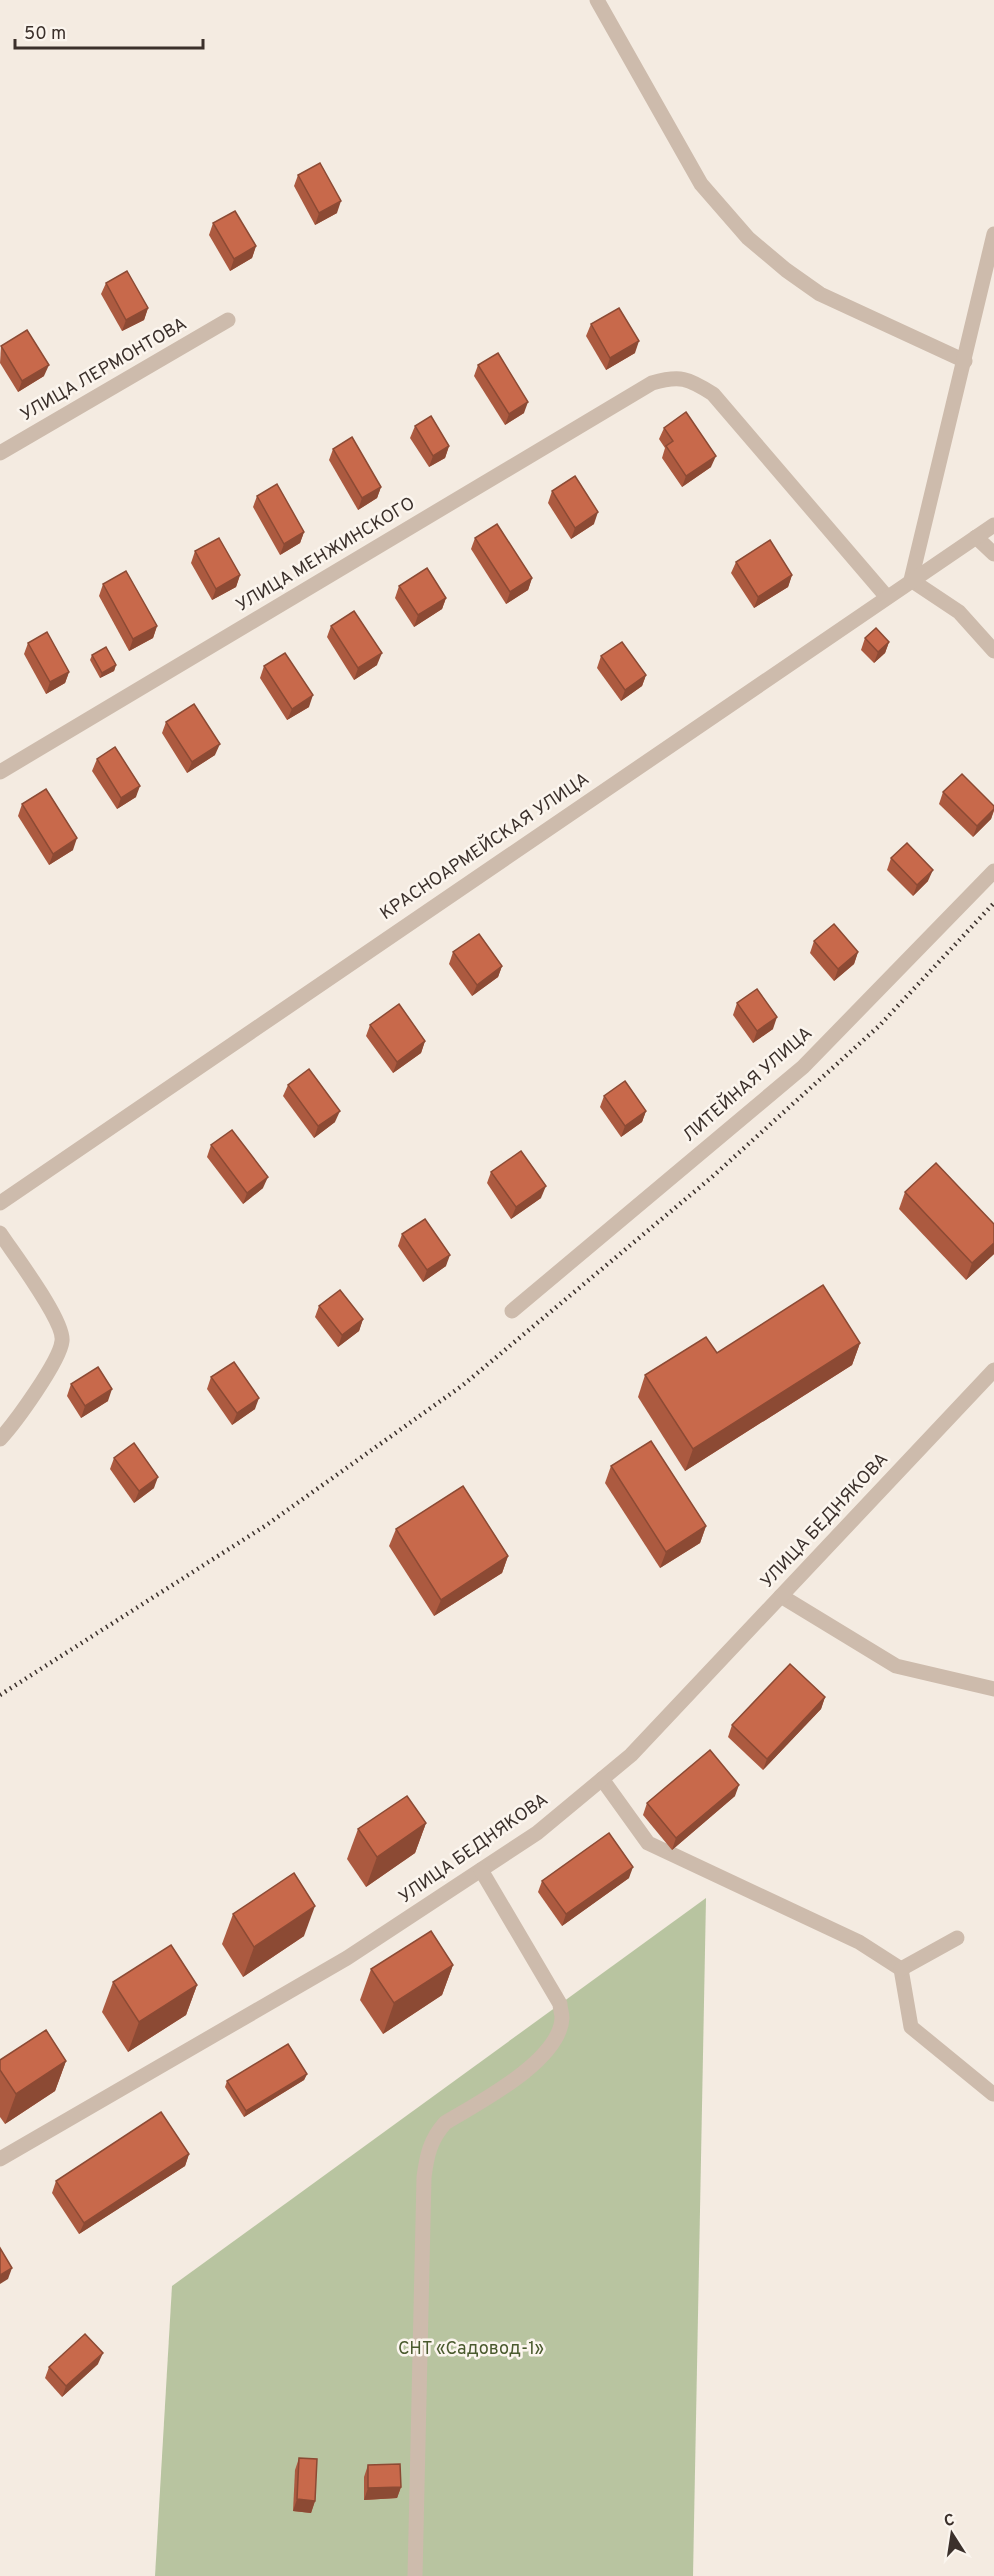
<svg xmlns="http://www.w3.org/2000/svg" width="994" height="2576" font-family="Overpass,sans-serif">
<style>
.green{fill:#b8c4a0}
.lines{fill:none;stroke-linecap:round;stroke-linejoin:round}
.minor{stroke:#cdbbac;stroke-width:15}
.rail{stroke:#3b302b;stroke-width:4.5;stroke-dasharray:1.5 4.5;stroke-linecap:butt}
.wall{fill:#ac5a40}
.shaded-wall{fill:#8c4a34}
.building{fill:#c8694b;stroke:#8c4a34;stroke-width:1.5}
.labels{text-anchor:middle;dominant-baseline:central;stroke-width:5;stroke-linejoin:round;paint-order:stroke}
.street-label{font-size:18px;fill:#3b302b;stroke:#fbf5ee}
.park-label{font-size:18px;fill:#4a5a2e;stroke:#fbf5ee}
</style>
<rect width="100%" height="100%" fill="#f4ebe1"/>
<path class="green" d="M706 1898 693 2576H155L172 2286Z"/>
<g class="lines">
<g class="minor">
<path d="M597 0 701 184 748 238 786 270 820 294 965 361"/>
<path d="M994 234 911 580 959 612 994 651"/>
<path d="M0 453 228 320"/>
<path d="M976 537 994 554"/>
<path d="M0 772 652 383C680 375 688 378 713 394L886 596"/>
<path d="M0 1203 994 525"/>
<path d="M0 1233C13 1253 65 1321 62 1341 60 1361 15 1423 0 1439"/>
<path d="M512 1311 803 1067 994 871"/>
<path d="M781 1596 896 1666 994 1689"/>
<path d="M602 1779 648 1843 859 1942 901 1969 911 2027 993 2094"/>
<path d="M901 1969 957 1938"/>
<path d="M0 2159 347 1958 537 1833 631 1755 994 1370"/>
<path d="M415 2576 424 2177C427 2155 430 2140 445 2123 478 2103 560 2061 562 2018 562 2014 560 2008 560 2004L481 1870"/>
</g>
<path class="rail" d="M0 1695 265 1526 463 1385 712 1177 879 1026 994 903"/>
</g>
<g class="wall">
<path d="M298 175 337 213 315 225 294 186Z"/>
<path d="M213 223 256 246 252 258 230 271 209 235Z"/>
<path d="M106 283 148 308 144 320 122 331 101 294Z"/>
<path d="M591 324 635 353 606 370 586 336Z"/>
<path d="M1 346 44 376 18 392 0 363Z"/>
<path d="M478 365 524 413 505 425 474 376Z"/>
<path d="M415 426 449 446 445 458 429 467 410 438Z"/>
<path d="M664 428 711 467 682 487 662 458 665 448 659 439Z"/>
<path d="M333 449 381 487 377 498 358 510 329 460Z"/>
<path d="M552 491 594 524 571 539 548 503Z"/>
<path d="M257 496 304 532 300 543 280 555 253 507Z"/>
<path d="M475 538 532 578 528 590 506 604 471 549Z"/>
<path d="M195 551 240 575 236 587 212 600 191 563Z"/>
<path d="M736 562 792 575 788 587 754 608 731 573Z"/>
<path d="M103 584 157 626 153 638 129 651 99 596Z"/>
<path d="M399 586 446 598 442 609 414 627 395 598Z"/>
<path d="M331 626 377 665 354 680 327 637Z"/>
<path d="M865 638 889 642 885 653 874 663 861 650Z"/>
<path d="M28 643 69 672 65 683 46 694 24 654Z"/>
<path d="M92 655 116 665 114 671 100 678 90 660Z"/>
<path d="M601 656 646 675 642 686 621 701 597 668Z"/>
<path d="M264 666 309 707 287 720 260 678Z"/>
<path d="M166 722 215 755 187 773 162 733Z"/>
<path d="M97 759 136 797 117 809 92 771Z"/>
<path d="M943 792 994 806V811L991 819 973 837 939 804Z"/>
<path d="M22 804 73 850 49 865 18 816Z"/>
<path d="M891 858 928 881 913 896 887 870Z"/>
<path d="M814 941 858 952 854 964 834 981 810 953Z"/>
<path d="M453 952 502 966 498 977 472 996 449 964Z"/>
<path d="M737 1003 773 1029 753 1043 733 1015Z"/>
<path d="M370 1025 425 1041 421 1053 393 1073 366 1036Z"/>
<path d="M288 1085 335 1122 314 1138 283 1096Z"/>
<path d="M604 1096 646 1111 642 1122 621 1137 600 1107Z"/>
<path d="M211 1145 263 1188 243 1204 207 1157Z"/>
<path d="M491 1172 541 1198 511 1219 487 1183Z"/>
<path d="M905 1192 994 1224V1254L966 1280 899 1209Z"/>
<path d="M402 1234 446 1266 423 1282 398 1246Z"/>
<path d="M319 1306 363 1319 359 1331 338 1347 315 1317Z"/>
<path d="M860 1343 852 1365 685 1471 638 1397 645 1375 717 1353Z"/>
<path d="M211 1377 255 1409 232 1425 207 1389Z"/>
<path d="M71 1384 108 1401 81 1418 67 1396Z"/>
<path d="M114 1458 154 1488 134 1503 110 1469Z"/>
<path d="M611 1466 706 1526 700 1543 660 1568 605 1483Z"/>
<path d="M396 1529 508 1556 502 1573 434 1616 389 1546Z"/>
<path d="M825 1697 821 1709 763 1770 728 1737 732 1725Z"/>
<path d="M735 1796 672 1850 643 1815 647 1803Z"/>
<path d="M426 1823 415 1853 366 1887 347 1859 358 1829Z"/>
<path d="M629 1878 562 1926 538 1892 542 1881Z"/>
<path d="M233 1914 304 1936 243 1977 222 1944Z"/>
<path d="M453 1965 442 1995 383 2034 360 2000 371 1969Z"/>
<path d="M113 1982 197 1985 186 2015 128 2052 102 2012Z"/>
<path d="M0 2060 66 2061 55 2091 5 2124 0 2117Z"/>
<path d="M307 2074 304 2080 244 2117 225 2087 227 2081Z"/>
<path d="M189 2154 185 2166 79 2234 52 2193 56 2181Z"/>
<path d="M98 2364 62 2397 45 2378 49 2367Z"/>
<path d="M299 2458 315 2501 311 2513 293 2511 295 2470Z"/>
<path d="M368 2465 401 2487 397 2498 364 2500V2477Z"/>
</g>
<g class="shaded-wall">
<path d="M341 201 337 213 315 225 319 213Z"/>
<path d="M256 246 252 258 230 271 234 259Z"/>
<path d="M148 308 144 320 122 331 126 320Z"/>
<path d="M639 341 635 353 606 370 610 358Z"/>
<path d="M49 365 44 376 18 392 22 381Z"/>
<path d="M528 402 524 413 505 425 509 414Z"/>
<path d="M449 446 445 458 429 467 433 456Z"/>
<path d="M716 456 711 467 682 487 686 476Z"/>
<path d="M381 487 377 498 358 510 362 498Z"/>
<path d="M598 512 594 524 571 539 575 528Z"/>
<path d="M304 532 300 543 280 555 284 544Z"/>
<path d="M240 575 236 587 212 600 216 589Z"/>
<path d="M792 575 788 587 754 608 758 597Z"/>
<path d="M532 578 528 590 506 604 510 592Z"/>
<path d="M446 598 442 609 414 627 418 615Z"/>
<path d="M157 626 153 638 129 651 133 639Z"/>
<path d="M889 642 885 653 874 663 878 652Z"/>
<path d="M382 653 377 665 354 680 358 668Z"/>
<path d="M116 665 114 671 100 678 102 673Z"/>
<path d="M69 672 65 683 46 694 50 682Z"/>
<path d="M646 675 642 686 621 701 625 690Z"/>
<path d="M313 695 309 707 287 720 292 709Z"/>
<path d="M220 744 215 755 187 773 192 762Z"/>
<path d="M140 786 136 797 117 809 121 798Z"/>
<path d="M994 809 991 819 973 837 977 826Z"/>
<path d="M77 838 73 850 49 865 53 854Z"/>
<path d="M933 870 928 881 913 896 917 885Z"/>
<path d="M858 952 854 964 834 981 838 969Z"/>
<path d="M502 966 498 977 472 996 477 985Z"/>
<path d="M777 1017 773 1029 753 1043 757 1031Z"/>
<path d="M425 1041 421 1053 393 1073 397 1062Z"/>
<path d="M340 1111 335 1122 314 1138 318 1126Z"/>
<path d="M646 1111 642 1122 621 1137 625 1126Z"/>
<path d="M268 1177 263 1188 243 1204 247 1193Z"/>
<path d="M546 1186 541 1198 511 1219 516 1207Z"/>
<path d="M994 1243V1254L966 1280 972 1263Z"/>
<path d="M450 1255 446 1266 423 1282 427 1270Z"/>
<path d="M363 1319 359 1331 338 1347 342 1335Z"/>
<path d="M860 1343 852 1365 685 1471 693 1449Z"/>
<path d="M112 1389 108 1401 81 1418 85 1406Z"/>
<path d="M259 1398 255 1409 232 1425 237 1413Z"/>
<path d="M158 1477 154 1488 134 1503 139 1491Z"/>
<path d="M706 1526 700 1543 660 1568 666 1552Z"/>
<path d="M508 1556 502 1573 434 1616 441 1600Z"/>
<path d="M825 1697 821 1709 763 1770 767 1759Z"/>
<path d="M739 1785 735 1796 672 1850 676 1838Z"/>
<path d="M426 1823 415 1853 366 1887 377 1857Z"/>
<path d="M633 1867 629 1878 562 1926 566 1914Z"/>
<path d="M315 1906 304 1936 243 1977 254 1947Z"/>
<path d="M453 1965 442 1995 383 2034 394 2003Z"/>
<path d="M197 1985 186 2015 128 2052 139 2022Z"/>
<path d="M66 2061 55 2091 5 2124 16 2094Z"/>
<path d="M307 2074 304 2080 244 2117 246 2111Z"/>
<path d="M189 2154 185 2166 79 2234 84 2223Z"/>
<path d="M12 2268 8 2279 0 2284V2275Z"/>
<path d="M103 2353 98 2364 62 2397 66 2386Z"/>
<path d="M401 2487 397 2498 364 2500 368 2488Z"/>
<path d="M297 2499 315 2501 311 2513 293 2511Z"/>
</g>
<g class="building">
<path d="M320 163 341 201 319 213 298 175Z"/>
<path d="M235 211 256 246 234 259 213 223Z"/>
<path d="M127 271 148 308 126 320 106 283Z"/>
<path d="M619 308 639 341 610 358 591 324Z"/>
<path d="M27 330 49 365 22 381 1 346Z"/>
<path d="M498 353 528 402 509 414 478 365Z"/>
<path d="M686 412 716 456 686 476 666 446 673 441 664 428Z"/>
<path d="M431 416 449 446 433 456 415 426Z"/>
<path d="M352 437 381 487 362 498 333 449Z"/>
<path d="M575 476 598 512 575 528 552 491Z"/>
<path d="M277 484 304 532 284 544 257 496Z"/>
<path d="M497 524 532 578 510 592 475 538Z"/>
<path d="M219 538 240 575 216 589 195 551Z"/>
<path d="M770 540 792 575 758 597 736 562Z"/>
<path d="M427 568 446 598 418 615 399 586Z"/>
<path d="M126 571 157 626 133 639 103 584Z"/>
<path d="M354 611 382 653 358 668 331 626Z"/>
<path d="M876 628 889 642 878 652 865 638Z"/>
<path d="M47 632 69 672 50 682 28 643Z"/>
<path d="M622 642 646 675 625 690 601 656Z"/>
<path d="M106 647 116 665 102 673 92 655Z"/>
<path d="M285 653 313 695 292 709 264 666Z"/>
<path d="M194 704 220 744 192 762 166 722Z"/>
<path d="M115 747 140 786 121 798 97 759Z"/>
<path d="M962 774 994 806V809L977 826 943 792Z"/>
<path d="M46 789 77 838 53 854 22 804Z"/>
<path d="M907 843 933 870 917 885 891 858Z"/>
<path d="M834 924 858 952 838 969 814 941Z"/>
<path d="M479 934 502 966 477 985 453 952Z"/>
<path d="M757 989 777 1017 757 1031 737 1003Z"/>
<path d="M399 1004 425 1041 397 1062 370 1025Z"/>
<path d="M309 1069 340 1111 318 1126 288 1085Z"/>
<path d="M625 1081 646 1111 625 1126 604 1096Z"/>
<path d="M232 1130 268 1177 247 1193 211 1145Z"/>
<path d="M521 1151 546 1186 516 1207 491 1172Z"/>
<path d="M936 1163 994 1224V1243L972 1263 905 1192Z"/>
<path d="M425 1219 450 1255 427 1270 402 1234Z"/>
<path d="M823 1285 860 1343 693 1449 645 1375 706 1337 717 1353Z"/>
<path d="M340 1290 363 1319 342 1335 319 1306Z"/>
<path d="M234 1362 259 1398 237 1413 211 1377Z"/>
<path d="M98 1367 112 1389 85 1406 71 1384Z"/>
<path d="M651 1441 706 1526 666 1552 611 1466Z"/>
<path d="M134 1443 158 1477 139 1491 114 1458Z"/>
<path d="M463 1486 508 1556 441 1600 396 1529Z"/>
<path d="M790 1664 825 1697 767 1759 732 1725Z"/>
<path d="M710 1750 739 1785 676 1838 647 1803Z"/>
<path d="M407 1796 426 1823 377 1857 358 1829Z"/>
<path d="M609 1833 633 1867 566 1914 542 1881Z"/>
<path d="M294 1873 315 1906 254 1947 233 1914Z"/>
<path d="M431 1931 453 1965 394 2003 371 1969Z"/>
<path d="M171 1945 197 1985 139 2022 113 1982Z"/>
<path d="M46 2030 66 2061 16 2094 0 2070V2060Z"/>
<path d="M288 2044 307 2074 246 2111 227 2081Z"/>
<path d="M161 2112 189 2154 84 2223 56 2181Z"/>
<path d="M0 2248 12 2268 0 2275Z"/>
<path d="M85 2334 103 2353 66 2386 49 2367Z"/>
<path d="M299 2458 317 2459 315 2501 297 2499Z"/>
<path d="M400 2464 401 2487 368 2488V2465Z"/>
</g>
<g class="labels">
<g class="street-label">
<text transform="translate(104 370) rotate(-30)">УЛИЦА ЛЕРМОНТОВА</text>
<text transform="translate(326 555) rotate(-31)">УЛИЦА МЕНЖИНСКОГО</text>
<text transform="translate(485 847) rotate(-34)">КРАСНОАРМЕЙСКАЯ УЛИЦА</text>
<text transform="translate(748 1085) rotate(-41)">ЛИТЕЙНАЯ УЛИЦА</text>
<text transform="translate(825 1521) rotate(-47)">УЛИЦА БЕДНЯКОВА</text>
<text transform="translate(474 1849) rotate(-35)">УЛИЦА БЕДНЯКОВА</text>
</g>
<g class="park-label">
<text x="471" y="2349">СНТ «Садовод-1»</text>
</g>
</g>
<g transform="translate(952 2534) rotate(348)" stroke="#fbf5ee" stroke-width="4.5" paint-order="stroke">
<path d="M0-4.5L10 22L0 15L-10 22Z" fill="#3b302b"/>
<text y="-9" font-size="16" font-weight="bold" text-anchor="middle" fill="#3b302b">С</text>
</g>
<path d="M15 39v9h188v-9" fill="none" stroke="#3b302b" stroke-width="3"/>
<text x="24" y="39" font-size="18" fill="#3b302b" stroke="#fbf5ee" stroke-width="4.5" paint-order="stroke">50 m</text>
</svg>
